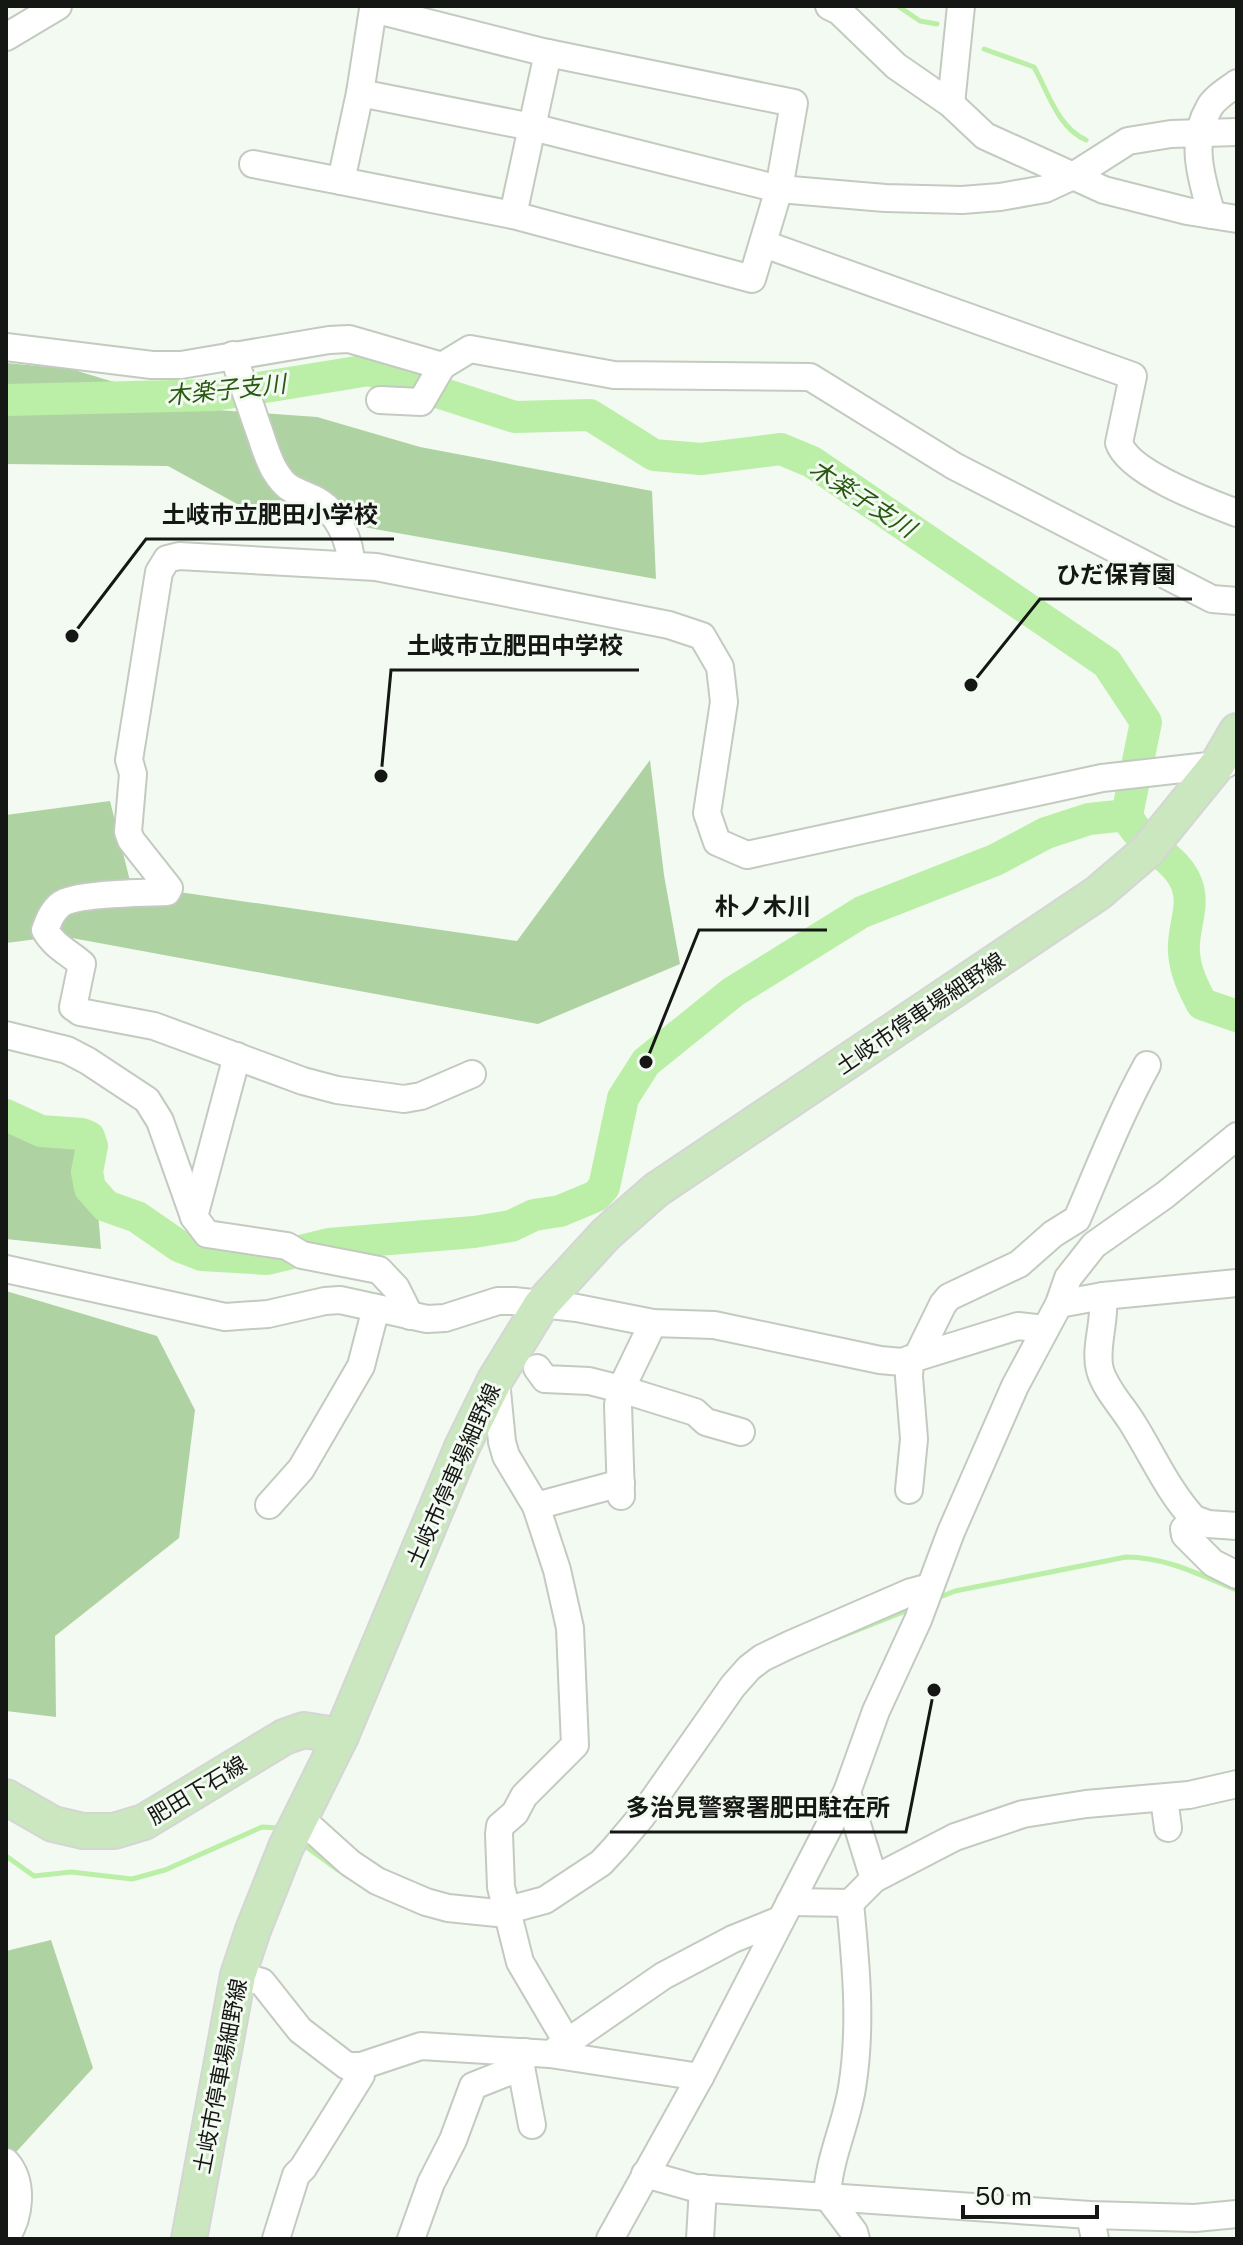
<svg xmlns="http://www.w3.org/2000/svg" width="1243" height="2245" font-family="'Public Sans','Noto Sans JP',sans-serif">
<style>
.green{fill:#afd2a2}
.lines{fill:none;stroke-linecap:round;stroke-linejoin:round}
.stream{stroke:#bbefa7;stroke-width:5}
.river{stroke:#bbefa7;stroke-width:32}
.minor-casing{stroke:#c3cac0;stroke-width:30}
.major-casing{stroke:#d5d5d5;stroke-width:38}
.minor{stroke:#fff;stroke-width:26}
.major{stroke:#cae7bf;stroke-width:34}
.labels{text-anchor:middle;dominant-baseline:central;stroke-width:6;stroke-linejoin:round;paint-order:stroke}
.street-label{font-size:22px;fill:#151714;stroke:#f3faf1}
.water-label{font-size:24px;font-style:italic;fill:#295811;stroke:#f3faf1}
.leader{fill:none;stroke:#151714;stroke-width:3}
.callout-dot{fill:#151714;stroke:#f3faf1;stroke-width:3}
.callout-label{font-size:24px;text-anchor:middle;font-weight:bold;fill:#151714;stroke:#f3faf1;stroke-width:6;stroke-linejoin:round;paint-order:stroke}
</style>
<rect width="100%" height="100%" fill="#f3faf1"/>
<g class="green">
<path d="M6 363 71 369 203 409 317 417 420 447 652 491 656 579 239 505 168 466 6 464Z"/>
<path d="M650 760 664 875 680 964 538 1024 61 936 6 943V815L110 801 131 885 517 941Z"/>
<path d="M6 1120 91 1125 101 1249 6 1239Z"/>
<path d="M6 1291 157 1336 195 1410 179 1538 55 1636 56 1717 6 1711Z"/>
<path d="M51 1940 93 2068 6 2163V1951Z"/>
</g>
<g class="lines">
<g class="stream">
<path d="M898 6 920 21 937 24"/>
<path d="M984 49 1034 67C1048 92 1058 128 1086 140"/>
<path d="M935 1599 955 1591 1126 1557C1166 1557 1200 1575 1237 1590"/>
<path d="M835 1639 911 1609"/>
<path d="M301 1843 338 1870"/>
<path d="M6 1856 34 1876 71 1872 132 1879 165 1870 262 1827 280 1828"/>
</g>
<g class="river">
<path d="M6 400 215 395 369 370 515 417 590 415 654 455 701 459 781 449 812 462 1107 663 1146 722 1127 815"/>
<path d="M6 1115 41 1131 82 1134 89 1137 92 1146 87 1172 90 1188 106 1206 137 1217 179 1246 202 1255 267 1259 329 1244 474 1232 511 1226 534 1215 560 1211 596 1196 604 1187 623 1098 646 1062 733 992 862 912 995 860 1046 833 1089 819 1127 815C1138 844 1177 856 1187 885 1195 908 1182 929 1184 952 1185 971 1193 987 1202 1004L1237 1016"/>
</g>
<g class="minor-casing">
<g id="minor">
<path d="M829 6 839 11 896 66 951 104 985 136 1104 190 1187 211 1237 219"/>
<path d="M373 9 543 52 794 103 779 189 752 279 513 215 341 181 360 93Z"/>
<path d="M6 37 58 6"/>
<path d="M360 93 532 127 779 189 885 198 962 200 1000 197 1045 189 1073 176 1128 141 1171 134 1237 132"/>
<path d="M951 104 961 6"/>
<path d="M253 164 341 181"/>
<path d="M513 215 548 53"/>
<path d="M1212 215C1202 181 1189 142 1209 108 1214 98 1228 90 1237 83"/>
<path d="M764 244 1133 376 1119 443C1129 473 1208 502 1237 513"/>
<path d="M6 347 152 365H181L329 340 349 339 442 366 470 349 614 375 810 377 954 466 1212 599 1237 601"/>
<path d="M233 355C241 379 249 402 257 425 263 441 267 458 275 471 288 492 294 489 314 499 337 510 351 541 351 565"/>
<path d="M380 400 421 402 442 366"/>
<path d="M6 1035 67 1050 88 1061 147 1100 160 1121 194 1217 207 1234 287 1246 302 1255 379 1270 396 1288 410 1316"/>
<path d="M472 1074 421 1096 404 1099 337 1090 303 1081 154 1026 80 1012 73 1007 82 964C68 952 54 946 45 930 49 920 52 911 61 904 76 893 146 893 167 892L169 888 131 840 128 832 133 774 129 760 159 572 167 559 179 556 376 567 669 625 702 636 720 667 724 702 707 813 717 842 747 855 1102 778 1226 764"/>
<path d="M194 1217 237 1056"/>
<path d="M6 1269 225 1317 268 1314 325 1301 340 1300 427 1319 445 1318 498 1301H514L577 1308 653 1323 714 1325 880 1360 902 1362 1018 1326 1045 1329"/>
<path d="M1103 1296C1106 1320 1094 1349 1100 1370 1105 1389 1123 1407 1133 1424 1153 1456 1168 1491 1194 1519L1184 1529 1185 1535 1213 1563 1237 1575"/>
<path d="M1059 1304 1103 1296 1237 1283"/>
<path d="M917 1357 943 1304 949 1297 1019 1264 1053 1234 1077 1219C1099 1168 1120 1114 1147 1065"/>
<path d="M537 1368 545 1379 589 1381 621 1389 695 1412 706 1422 741 1432"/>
<path d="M493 1384 497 1391 502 1442 506 1456 536 1506 557 1570 570 1628 575 1745 524 1796 515 1813 500 1826 499 1834 501 1887 520 1962 567 2042"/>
<path d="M909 1490 914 1439 909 1377 910 1359"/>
<path d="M621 1496 618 1405 621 1389 653 1323"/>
<path d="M269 1505 301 1469 361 1366 376 1308"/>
<path d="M536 1506 621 1483"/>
<path d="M1194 1519 1208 1524 1237 1526"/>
<path d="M847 1792 874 1879"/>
<path d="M1164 1798 1168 1828"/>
<path d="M300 1818 350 1863 377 1881 426 1902 448 1908 497 1913 545 1900 601 1863 615 1848 642 1816 733 1686 749 1668 762 1658 789 1645 911 1592 930 1587"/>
<path d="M790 1902 850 1903 874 1879 955 1837 1023 1814 1086 1804 1189 1795 1237 1784"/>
<path d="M850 1903C856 1964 862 2027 852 2088 846 2125 829 2158 827 2196L854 2232 856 2239"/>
<path d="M238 1975 262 1982 300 2030 347 2066H361L421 2046 550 2054 700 2077"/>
<path d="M556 2050 663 1976 733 1939 780 1920"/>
<path d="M525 2052 521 2067 532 2125"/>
<path d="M6 2162C24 2182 20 2217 6 2237"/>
<path d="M645 2174 695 2188 1090 2215 1195 2218 1237 2214"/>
<path d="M1090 2215 1095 2239"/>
<path d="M276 2239 296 2175 303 2168 361 2075V2066"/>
<path d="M411 2239 431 2183 453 2140 473 2086 521 2067"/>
<path d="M610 2239 700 2077 847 1792 876 1711 918 1620 951 1532 1015 1386 1059 1304 1068 1278 1094 1245 1165 1195 1237 1136"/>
<path d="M700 2239 703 2188"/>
</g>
</g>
<g class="major-casing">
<g id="major">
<path d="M6 1797 53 1824 83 1831H114L144 1822 284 1737 304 1730 341 1736"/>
<path d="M189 2239 238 1975 253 1930 286 1847 341 1736 462 1447 495 1380 541 1305 606 1234 656 1190 1098 893 1147 851 1217 765 1237 731"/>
</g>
</g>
<use href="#minor" class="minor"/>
<use href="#major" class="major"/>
</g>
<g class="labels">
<g class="street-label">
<text transform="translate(920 1013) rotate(-34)">土岐市停車場細野線</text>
<text transform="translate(453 1475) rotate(-66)">土岐市停車場細野線</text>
<text transform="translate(197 1790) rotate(-31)">肥田下石線</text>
<text transform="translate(220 2076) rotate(-79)">土岐市停車場細野線</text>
</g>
<g class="water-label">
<text transform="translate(226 389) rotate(-6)">木楽子支川</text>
<text transform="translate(863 498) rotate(33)">木楽子支川</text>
</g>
</g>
<path class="leader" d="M72 636L146 539H394M971 685L1040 599H1192M381 776L391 670H639M646 1062L699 930H827M934 1690L906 1832H610"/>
<g class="callout-dot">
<circle cx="72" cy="636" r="8"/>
<circle cx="971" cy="685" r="8"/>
<circle cx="381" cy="776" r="8"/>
<circle cx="646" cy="1062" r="8"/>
<circle cx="934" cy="1690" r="8"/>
</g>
<g class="callout-label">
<text x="270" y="523">土岐市立肥田小学校</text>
<text x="1116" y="583">ひだ保育園</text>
<text x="515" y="654">土岐市立肥田中学校</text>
<text x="763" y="915">朴ノ木川</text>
<text x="758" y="1816">多治見警察署肥田駐在所</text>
</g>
<rect width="1243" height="2245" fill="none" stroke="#151714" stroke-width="16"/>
<path d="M963 2205v12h134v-12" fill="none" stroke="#151714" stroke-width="4"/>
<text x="975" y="2205" font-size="24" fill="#151714" stroke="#f3faf1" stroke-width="6" paint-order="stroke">50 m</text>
</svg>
